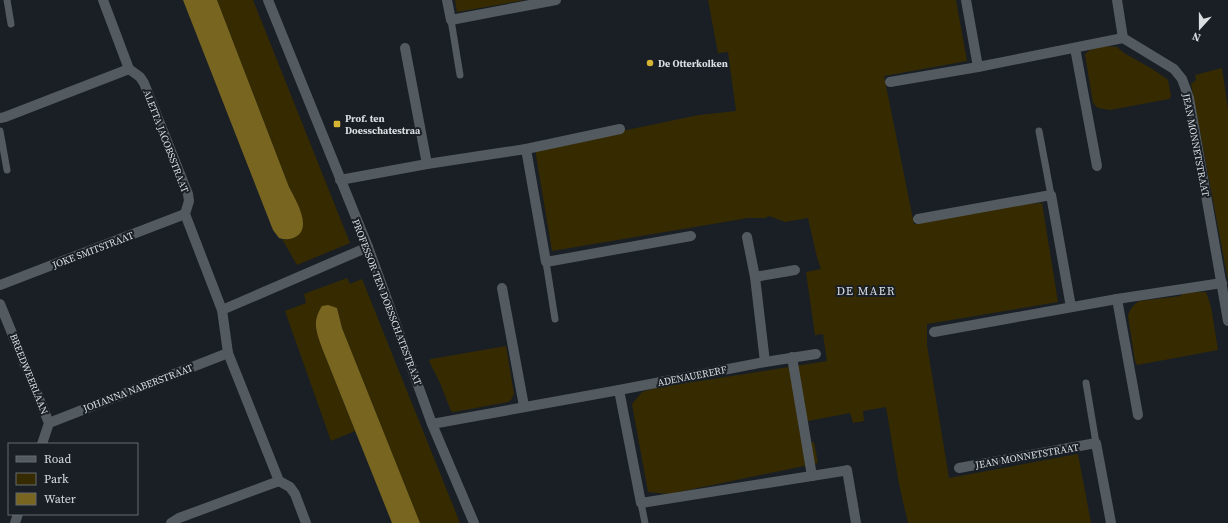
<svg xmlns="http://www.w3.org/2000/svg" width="1228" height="523" font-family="'Source Serif 4',serif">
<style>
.green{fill:#362b00}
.water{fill:#786620}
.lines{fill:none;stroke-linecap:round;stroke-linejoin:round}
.service{stroke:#535a60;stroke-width:7}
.pedestrian{stroke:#535a60;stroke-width:10}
.minor{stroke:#535a60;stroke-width:10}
.tertiary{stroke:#535a60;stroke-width:10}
.poi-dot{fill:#d6b534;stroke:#191f25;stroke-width:1.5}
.labels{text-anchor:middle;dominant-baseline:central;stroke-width:4;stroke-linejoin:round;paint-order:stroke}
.poi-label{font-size:10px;font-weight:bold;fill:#dadee1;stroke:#191f25;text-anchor:start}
.street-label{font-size:10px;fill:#dadee1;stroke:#191f25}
.quarter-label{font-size:12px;letter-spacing:1px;fill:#dadee1;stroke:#191f25}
</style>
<rect width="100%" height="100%" fill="#191f25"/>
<g class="green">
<path d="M217 0H253L350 243 297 265 282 239 286 240 301 213 289 187Z"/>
<path d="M455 0H525L457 12Z"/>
<path d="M708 0H956L967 61 884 76 914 224 1027 204 1042 203 1058 302 927 324V345L949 478 1078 454 1091 523H908L899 484 886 407 863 411 864 421 853 423 850 413 798 423 802 444 814 442 818 463 669 494 648 492 632 404 642 392 655 388 827 361 823 334 815 335 806 272 821 269 817 257 808 218 785 222 769 216 765 218H748L552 251 535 149 699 115 736 111 728 52 718 53Z"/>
<path d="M1104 46 1117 47 1124 53 1154 70 1168 80 1171 96 1169 99 1110 110 1098 108 1093 103 1085 54 1090 50Z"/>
<path d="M1222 68 1228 109V280L1191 84 1196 80 1195 75Z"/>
<path d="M347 278 350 284 362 279 460 523H420L342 328 337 308 316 330 322 348 355 431 331 441 285 311 306 303 304 294Z"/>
<path d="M1201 292H1206L1211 307 1218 350 1137 365 1135 361 1128 316C1130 309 1133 305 1139 301L1181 296V293Z"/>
<path d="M506 346 514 394 511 400 508 402 454 412 451 411 440 383 429 361 431 359Z"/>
</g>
<g class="water">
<path d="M183 0H217L289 187C295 199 312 226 297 236 291 240 285 240 279 238L273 230Z"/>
<path d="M328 305 337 308 342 328 420 523H392L322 348C316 331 312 322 322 306Z"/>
</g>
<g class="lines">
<g class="service">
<path d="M7 0 11 24"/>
<path d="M451 20 460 75"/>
<path d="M0 131 7 170"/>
<path d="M1039 131 1051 195"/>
<path d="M546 262 555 319"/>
<path d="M1086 383 1096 443"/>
<path d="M641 503 645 523"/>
</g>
<path class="pedestrian" d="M843 471 847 470 856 523"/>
<g class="minor">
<path d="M103 0 129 69 140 77 144 83 188 194 189 201 185 214 222 310 228 353 279 481 290 487 295 494 306 523"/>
<path d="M447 0 451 20 556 0"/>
<path d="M966 0 978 67 1123 38 1174 69 1182 79 1189 98 1228 321"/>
<path d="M1117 0 1123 38"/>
<path d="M405 48 427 164"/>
<path d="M1075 48 1097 166"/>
<path d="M890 82 978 67"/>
<path d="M0 118 5 117 129 69"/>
<path d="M526 149 620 129"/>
<path d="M340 180 427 164 526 149 546 262 691 236"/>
<path d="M918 219 1051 195 1071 307"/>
<path d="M747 237 755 277 765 362"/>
<path d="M755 277 795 270"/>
<path d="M0 285 185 214"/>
<path d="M502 288 524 406"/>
<path d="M1117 299 1138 415"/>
<path d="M0 304 49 423 42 444"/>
<path d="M222 310 368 247"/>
<path d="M934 332 1117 299 1222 283"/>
<path d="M792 357 812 476"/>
<path d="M619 390 765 362 816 354"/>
<path d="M49 423 228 353"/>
<path d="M432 424 619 390 641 503 843 471"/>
<path d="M959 468 1096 443 1111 523"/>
<path d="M15 523 18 514"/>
<path d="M171 523 179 518 279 481"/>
</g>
<path class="tertiary" d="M268 0 368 247 432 424 474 523"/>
</g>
<g class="poi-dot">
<circle cx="650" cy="63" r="4"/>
<rect x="333" y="120" width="8" height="8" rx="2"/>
</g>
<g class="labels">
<g class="poi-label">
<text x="658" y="63">De Otterkolken</text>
<text x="345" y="118">Prof. ten<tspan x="345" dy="12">Doesschatestraa</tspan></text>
</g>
<g class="street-label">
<text transform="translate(166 141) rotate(69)">ALETTA JACOBSSTRAAT</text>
<text transform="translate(1196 145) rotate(79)">JEAN MONNETSTRAAT</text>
<text transform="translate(93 250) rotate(-21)">JOKE SMITSTRAAT</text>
<text transform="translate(387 302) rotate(69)">PROFESSOR TEN DOESSCHATESTRAAT</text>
<text transform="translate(29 374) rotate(68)">BREEDWEERLAAN</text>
<text transform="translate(692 376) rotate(-11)">ADENAUERERF</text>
<text transform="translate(138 388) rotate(-21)">JOHANNA NABERSTRAAT</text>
<text transform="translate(1027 456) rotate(-10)">JEAN MONNETSTRAAT</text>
</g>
<g class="quarter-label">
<text x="866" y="291">DE MAER</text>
</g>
</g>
<rect x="8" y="443" width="130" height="72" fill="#191f25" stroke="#666b70"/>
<rect x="16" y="456" width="20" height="6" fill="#535a60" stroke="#666b70"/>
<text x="44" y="463" font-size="12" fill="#dadee1">Road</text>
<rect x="16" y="473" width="20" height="12" fill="#362b00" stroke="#666b70"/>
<text x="44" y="483" font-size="12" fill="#dadee1">Park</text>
<rect x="16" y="493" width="20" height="12" fill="#786620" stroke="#666b70"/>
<text x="44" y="503" font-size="12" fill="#dadee1">Water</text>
<g transform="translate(1200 28) rotate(201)" stroke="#191f25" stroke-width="3" paint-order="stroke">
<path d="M0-3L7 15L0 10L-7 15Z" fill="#dadee1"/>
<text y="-6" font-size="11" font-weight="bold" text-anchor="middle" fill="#dadee1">N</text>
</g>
</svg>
